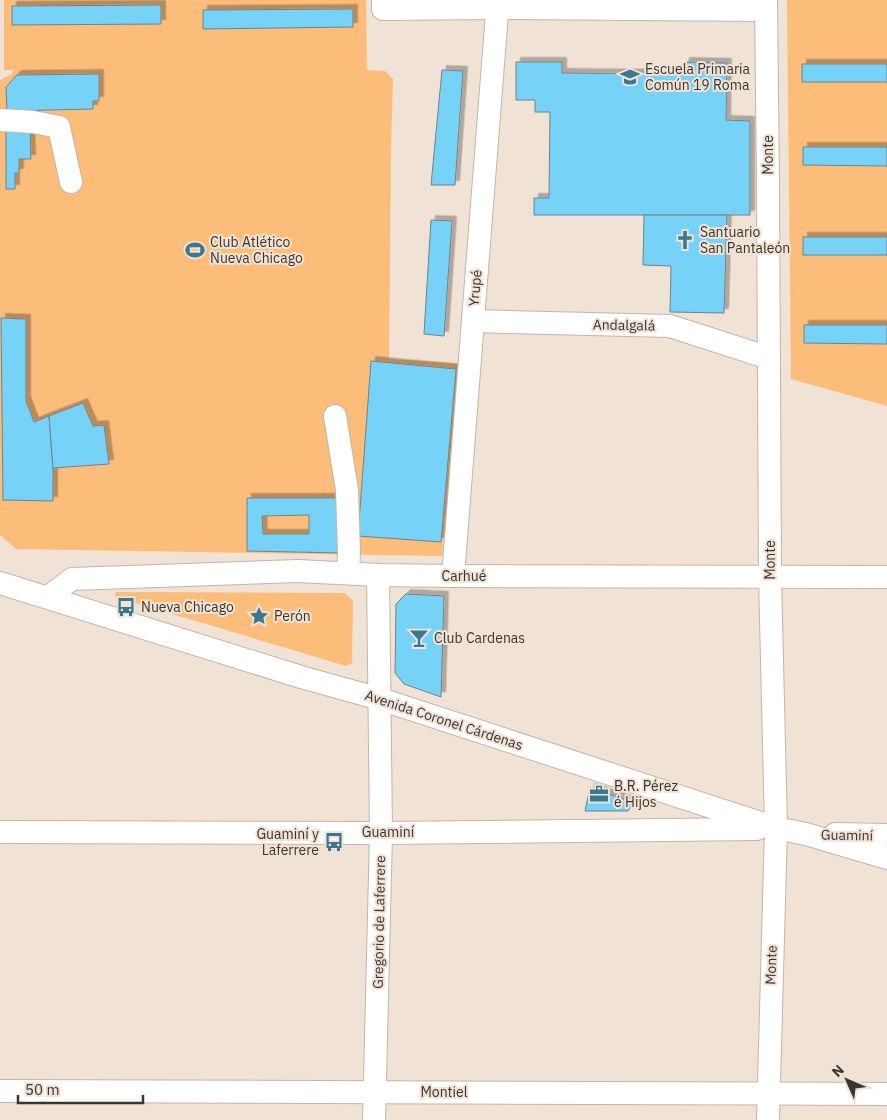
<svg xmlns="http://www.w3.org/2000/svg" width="887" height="1120" font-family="'IBM Plex Sans',sans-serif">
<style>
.green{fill:#fcbd7b;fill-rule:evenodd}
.building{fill:#76d2f7;stroke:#708289;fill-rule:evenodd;filter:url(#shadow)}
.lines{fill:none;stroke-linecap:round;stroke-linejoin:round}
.minor-casing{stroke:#c3b6a9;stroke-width:24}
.minor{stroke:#fff;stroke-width:22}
.labels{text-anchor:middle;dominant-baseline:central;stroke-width:4;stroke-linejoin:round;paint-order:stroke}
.poi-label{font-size:14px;fill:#3a3530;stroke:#f0e2d4;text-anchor:start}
.street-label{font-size:14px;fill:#3a3530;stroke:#f0e2d4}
</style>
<defs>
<filter id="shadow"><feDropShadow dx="4.5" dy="-4.5" stdDeviation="0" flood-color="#0004"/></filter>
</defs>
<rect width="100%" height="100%" fill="#f0e2d4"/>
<g class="green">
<path d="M4 0H366L367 70 385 71 393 79 391 149 389 359 458 363 442 556 16 549 0 535V80L12 74 13 70H4ZM12 6 161 5V23L12 25ZM353 10 352 27 204 29Z"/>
<path d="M787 0H887V64H802V82H887V147H803V165L887 166V237H804L803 254 887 255V325H805L804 343 887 344V406L791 379Z"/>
<path d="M116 592 345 593 353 601 352 663 346 666 119 598 115 596Z"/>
</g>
<g class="building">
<path d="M161 5V24L12 25V6Z"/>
<path d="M353 9V27L203 29V10Z"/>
<path d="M516 62H562V73L684 74 685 62 727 63 726 120 750 121V215H534V198H549L550 112H535V100H516Z"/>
<rect x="802" y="64" width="85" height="18"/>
<path d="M442 70 463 71 455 185H431Z"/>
<path d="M99 74V101H93V109L7 111 6 87 17 75Z"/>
<path d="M6 124H30L31 159H19V173H15V189H6Z"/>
<path d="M803 147H887V166L803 165Z"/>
<path d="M644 215H727L724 313 670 312 671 266 643 265Z"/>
<path d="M431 220 452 221 444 336 424 334Z"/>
<rect x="803" y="237" width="84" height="18"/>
<path d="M1 318 26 319V401L34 422 49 416 53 468V501L3 500Z"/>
<path d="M804 325H887V344L804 343Z"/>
<path d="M371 361 456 369 441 542 358 536Z"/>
<path d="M83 403 93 426 104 425 109 464 53 468 49 416Z"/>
<path d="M247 498H340V553L247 551ZM309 515V534H263L262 516Z"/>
<path d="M406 594 444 596 441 697 404 684 395 673 396 604Z"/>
<path d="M590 788 630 801 631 806 628 811H585Z"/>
</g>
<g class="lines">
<g class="minor-casing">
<g id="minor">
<path d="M383 0V9L498 8 766 10"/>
<path d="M766 0 768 184 770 576 776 828 768 1120"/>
<path d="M0 120 33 122 59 127 71 182"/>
<path d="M473 321 670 326 769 358"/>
<path d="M335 416 347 490 349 552 348 573"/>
<path d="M453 576 498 0"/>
<path d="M0 583 301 677 380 699 776 828 806 834 887 858"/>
<path d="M48 597 72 579 298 571 378 575 453 576 887 577"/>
<path d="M0 832 381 833 757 829"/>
<path d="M835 834 887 835"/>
<path d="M0 1091 887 1094"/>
<path d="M374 1120 381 833 378 575"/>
</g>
</g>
<use href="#minor" class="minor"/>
</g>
<defs>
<g id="school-bare" transform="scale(1.5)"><path d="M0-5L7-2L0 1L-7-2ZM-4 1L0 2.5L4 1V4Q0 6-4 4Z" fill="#3b778e" stroke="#f0e2d4" stroke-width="2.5" paint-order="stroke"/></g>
<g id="church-bare" transform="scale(1.5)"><path d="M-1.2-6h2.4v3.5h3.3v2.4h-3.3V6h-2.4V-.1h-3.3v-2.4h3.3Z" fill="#3b778e" stroke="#f0e2d4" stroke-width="2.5" paint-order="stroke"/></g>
<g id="stadium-bare" transform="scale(1.5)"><path d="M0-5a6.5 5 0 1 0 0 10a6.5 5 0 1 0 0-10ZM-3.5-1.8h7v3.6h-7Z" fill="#3b778e" stroke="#f0e2d4" stroke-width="2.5" paint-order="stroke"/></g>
<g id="bus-bare" transform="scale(1.5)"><path d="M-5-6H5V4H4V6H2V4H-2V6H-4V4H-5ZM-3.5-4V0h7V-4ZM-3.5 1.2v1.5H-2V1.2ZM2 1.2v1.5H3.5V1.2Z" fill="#3b778e" stroke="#f0e2d4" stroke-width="2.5" paint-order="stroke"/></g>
<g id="sight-bare" transform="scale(1.5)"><path d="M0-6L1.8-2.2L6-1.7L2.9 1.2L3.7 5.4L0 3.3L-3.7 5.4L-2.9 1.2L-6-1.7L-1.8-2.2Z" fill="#3b778e" stroke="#f0e2d4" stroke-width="2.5" paint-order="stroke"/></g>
<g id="bar-bare" transform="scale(1.5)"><path d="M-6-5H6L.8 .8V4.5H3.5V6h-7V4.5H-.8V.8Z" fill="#3b778e" stroke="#f0e2d4" stroke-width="2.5" paint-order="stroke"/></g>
<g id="office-bare" transform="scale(1.5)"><path d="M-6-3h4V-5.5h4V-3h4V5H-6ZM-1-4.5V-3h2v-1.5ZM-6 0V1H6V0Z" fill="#3b778e" stroke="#f0e2d4" stroke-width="2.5" paint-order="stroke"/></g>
</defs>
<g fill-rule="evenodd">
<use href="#school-bare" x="630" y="77"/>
<use href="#church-bare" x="685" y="240"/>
<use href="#stadium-bare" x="195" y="250"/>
<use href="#bus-bare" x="126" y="607"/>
<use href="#sight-bare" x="259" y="616"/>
<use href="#bar-bare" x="419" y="638"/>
<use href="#office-bare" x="599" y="794"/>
<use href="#bus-bare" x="334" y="842"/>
</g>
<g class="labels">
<g class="poi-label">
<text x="645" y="69">Escuela Primaria<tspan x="645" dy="16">Común 19 Roma</tspan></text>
<text x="700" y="232">Santuario<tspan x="700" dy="16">San Pantaleón</tspan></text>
<text x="210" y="242">Club Atlético<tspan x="210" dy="16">Nueva Chicago</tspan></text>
<text x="141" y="607">Nueva Chicago</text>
<text x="274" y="616">Perón</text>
<text x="434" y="638">Club Cardenas</text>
<text x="614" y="786">B.R. Pérez<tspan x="614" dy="16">é Hijos</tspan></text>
<text x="319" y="834" text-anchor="end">Guaminí y<tspan x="319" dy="16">Laferrere</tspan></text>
</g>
<g class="street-label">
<text transform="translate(768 155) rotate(-90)">Monte</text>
<text transform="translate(475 288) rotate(-85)">Yrupé</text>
<text transform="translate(624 325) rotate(1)">Andalgalá</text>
<text transform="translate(770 560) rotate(-90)">Monte</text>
<text x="464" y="576">Carhué</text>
<text transform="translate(444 720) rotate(18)">Avenida Coronel Cárdenas</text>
<text x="388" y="832">Guaminí</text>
<text transform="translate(847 835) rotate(1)">Guaminí</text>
<text transform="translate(379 922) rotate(-89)">Gregorio de Laferrere</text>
<text transform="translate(771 965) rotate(-88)">Monte</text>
<text x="444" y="1092">Montiel</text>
</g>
</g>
<g transform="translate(847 1080) rotate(315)" stroke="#f0e2d4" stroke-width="4" paint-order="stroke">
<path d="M0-4L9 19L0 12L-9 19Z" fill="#3a3530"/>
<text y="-8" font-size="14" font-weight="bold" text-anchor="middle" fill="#3a3530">N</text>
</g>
<path d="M18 1095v8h125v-8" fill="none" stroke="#3a3530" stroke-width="2.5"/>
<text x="25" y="1095" font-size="15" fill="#3a3530" stroke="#f0e2d4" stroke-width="4" paint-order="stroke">50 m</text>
</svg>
